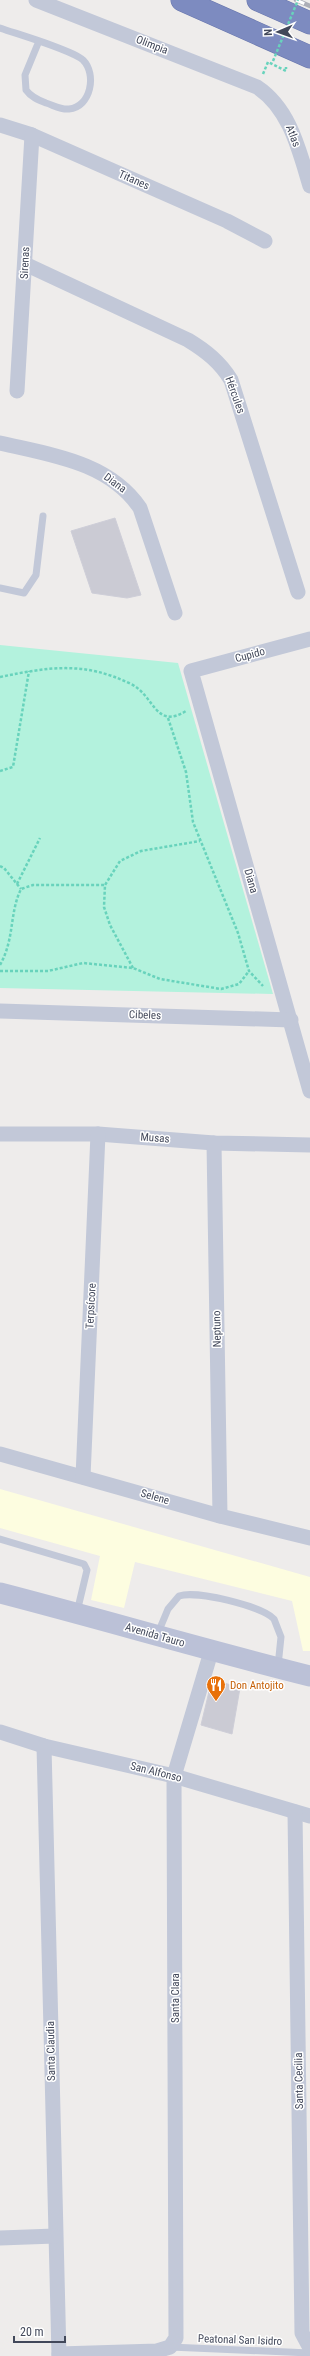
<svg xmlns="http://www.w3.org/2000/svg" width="310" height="2356" font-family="'Roboto Condensed',sans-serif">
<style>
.commercial{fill:#fdfde0}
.green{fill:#b3f2dd}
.building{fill:#cbcbd4;stroke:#ceced8}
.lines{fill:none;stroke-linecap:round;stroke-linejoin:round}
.highway-casing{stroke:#6876ac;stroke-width:23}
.path{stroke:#68d3bc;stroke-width:2.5;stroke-dasharray:3 2;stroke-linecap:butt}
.lane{stroke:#c2c8d8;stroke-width:7}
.street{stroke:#c2c8d8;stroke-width:15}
.secondary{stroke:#bbc1d7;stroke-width:21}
.highway{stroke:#7d8bc0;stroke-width:22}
.rail-casing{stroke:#acaeb7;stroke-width:4.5}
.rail{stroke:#fff;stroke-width:3;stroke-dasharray:9;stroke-linecap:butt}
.path-bridge{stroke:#68d3bc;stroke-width:2.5;stroke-dasharray:3 2;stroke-linecap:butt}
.labels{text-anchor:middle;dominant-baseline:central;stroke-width:3;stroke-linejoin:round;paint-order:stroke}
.street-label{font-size:11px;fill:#42485a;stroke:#fff}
.food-label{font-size:11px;fill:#c56008;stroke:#fff;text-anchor:start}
</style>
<rect width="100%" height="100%" fill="#eeeceb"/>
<path class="commercial" d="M0 1489 310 1577V1651H303L292 1601 135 1562 124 1608 91 1600 100 1556 0 1528Z"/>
<path class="green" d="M0 645 178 663 273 994 0 988Z"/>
<g class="building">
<path d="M115 518 141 595 127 598 92 593 71 531Z"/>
<path d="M212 1679 240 1688 232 1734 201 1725Z"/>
</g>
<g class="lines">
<g class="highway-casing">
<g id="highway">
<path d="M182 0 310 57"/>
<path d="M258 0 310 23"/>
</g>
</g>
<g class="path">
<path d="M263 74 268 62 286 71V67"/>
<path d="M0 677C49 667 84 661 131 684 155 696 155 730 186 711"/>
<path d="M168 718 186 772 193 822 238 933 249 971 263 986"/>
<path d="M0 771 13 767 29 671"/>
<path d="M0 866 4 868 21 889"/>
<path d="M17 884 40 838"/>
<path d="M0 965C15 938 9 914 21 889L33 885H105"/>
<path d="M133 968 110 925 104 907 105 885 120 861 141 851 200 841"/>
<path d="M0 971H48L83 963 133 968 160 979 221 989 239 984 249 971"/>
</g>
<g class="lane">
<path d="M0 28C17 34 72 50 83 60 97 74 91 107 69 109 61 110 53 105 46 103 38 100 31 97 26 90L25 75 39 41"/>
<path d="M0 588 24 593 36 575 43 516"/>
<path d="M0 1539 84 1564 87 1570 77 1612"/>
<path d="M158 1633 168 1609 179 1596C196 1590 262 1606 274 1619L281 1637 278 1666"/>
<path d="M170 2347 310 2353"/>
</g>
<g class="street">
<path d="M36 0 257 87C290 109 299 150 310 186"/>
<path d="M0 125 32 135 227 221 265 241"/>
<path d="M25 264 188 340C206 351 220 362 231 380L298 592"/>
<path d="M17 391 32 135"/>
<path d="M0 443C51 455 109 462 140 508L175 613"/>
<path d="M310 639 191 671 310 1091"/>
<path d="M0 1011 291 1020"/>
<path d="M0 1134H98L214 1143 310 1145"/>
<path d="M214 1143 220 1516"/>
<path d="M0 1454 220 1516 310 1538"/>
<path d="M83 1477 98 1134"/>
<path d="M0 1732 44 1746 174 1776 310 1816"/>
<path d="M44 1746 59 2356"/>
<path d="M295 1812 302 2333 310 2348"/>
<path d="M0 2238 55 2236"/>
<path d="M59 2354 157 2351 170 2347 176 2338 174 1776 211 1652"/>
</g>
<path class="secondary" d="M0 1593C104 1620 206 1650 310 1676"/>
<use href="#highway" class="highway"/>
<g class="rail-casing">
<path id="rail" d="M296 0 310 6"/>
</g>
<use href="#rail" class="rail"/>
<path class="path-bridge" d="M273 61 298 0"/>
</g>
<defs>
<g id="restaurant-pin" transform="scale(1)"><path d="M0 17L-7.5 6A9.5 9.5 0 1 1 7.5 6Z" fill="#e8710a" stroke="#fff"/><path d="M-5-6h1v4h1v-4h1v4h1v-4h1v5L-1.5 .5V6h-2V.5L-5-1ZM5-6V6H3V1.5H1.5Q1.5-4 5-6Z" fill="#fff"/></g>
</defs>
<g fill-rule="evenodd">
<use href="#restaurant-pin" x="216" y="1685"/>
</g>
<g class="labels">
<g class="street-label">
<text transform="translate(152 45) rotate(21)">Olimpia</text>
<text transform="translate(293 136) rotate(69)">Atlas</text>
<text transform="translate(134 180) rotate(24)">Titanes</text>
<text transform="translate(25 263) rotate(-87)">Sirenas</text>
<text transform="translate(235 395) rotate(70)">Hércules</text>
<text transform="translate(115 483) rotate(36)">Diana</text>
<text transform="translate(250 655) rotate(-15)">Cupido</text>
<text transform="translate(251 881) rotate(74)">Diana</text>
<text transform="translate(145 1015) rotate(2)">Cibeles</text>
<text transform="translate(155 1138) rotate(4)">Musas</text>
<text transform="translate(91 1306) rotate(-87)">Terpsícore</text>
<text transform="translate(217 1329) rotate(-91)">Neptuno</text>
<text transform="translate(155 1497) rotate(16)">Selene</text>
<text transform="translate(155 1635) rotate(16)">Avenida Tauro</text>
<text transform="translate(156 1772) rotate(14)">San Alfonso</text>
<text transform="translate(175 1998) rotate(-90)">Santa Clara</text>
<text transform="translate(51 2051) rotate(-91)">Santa Claudia</text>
<text transform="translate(299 2081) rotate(-91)">Santa Cecilia</text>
<text transform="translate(240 2340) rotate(2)">Peatonal San Isidro</text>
</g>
<g class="food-label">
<text x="230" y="1685">Don Antojito</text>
</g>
</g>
<g transform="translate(278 32) rotate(268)" stroke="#ffffff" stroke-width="3" paint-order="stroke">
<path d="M0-3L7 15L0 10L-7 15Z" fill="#42485a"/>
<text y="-6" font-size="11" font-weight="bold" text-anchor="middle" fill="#42485a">N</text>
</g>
<path d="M14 2336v6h51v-6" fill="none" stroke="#42485a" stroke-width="2"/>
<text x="20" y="2336" font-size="12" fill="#42485a" stroke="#ffffff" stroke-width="3" paint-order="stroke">20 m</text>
</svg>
